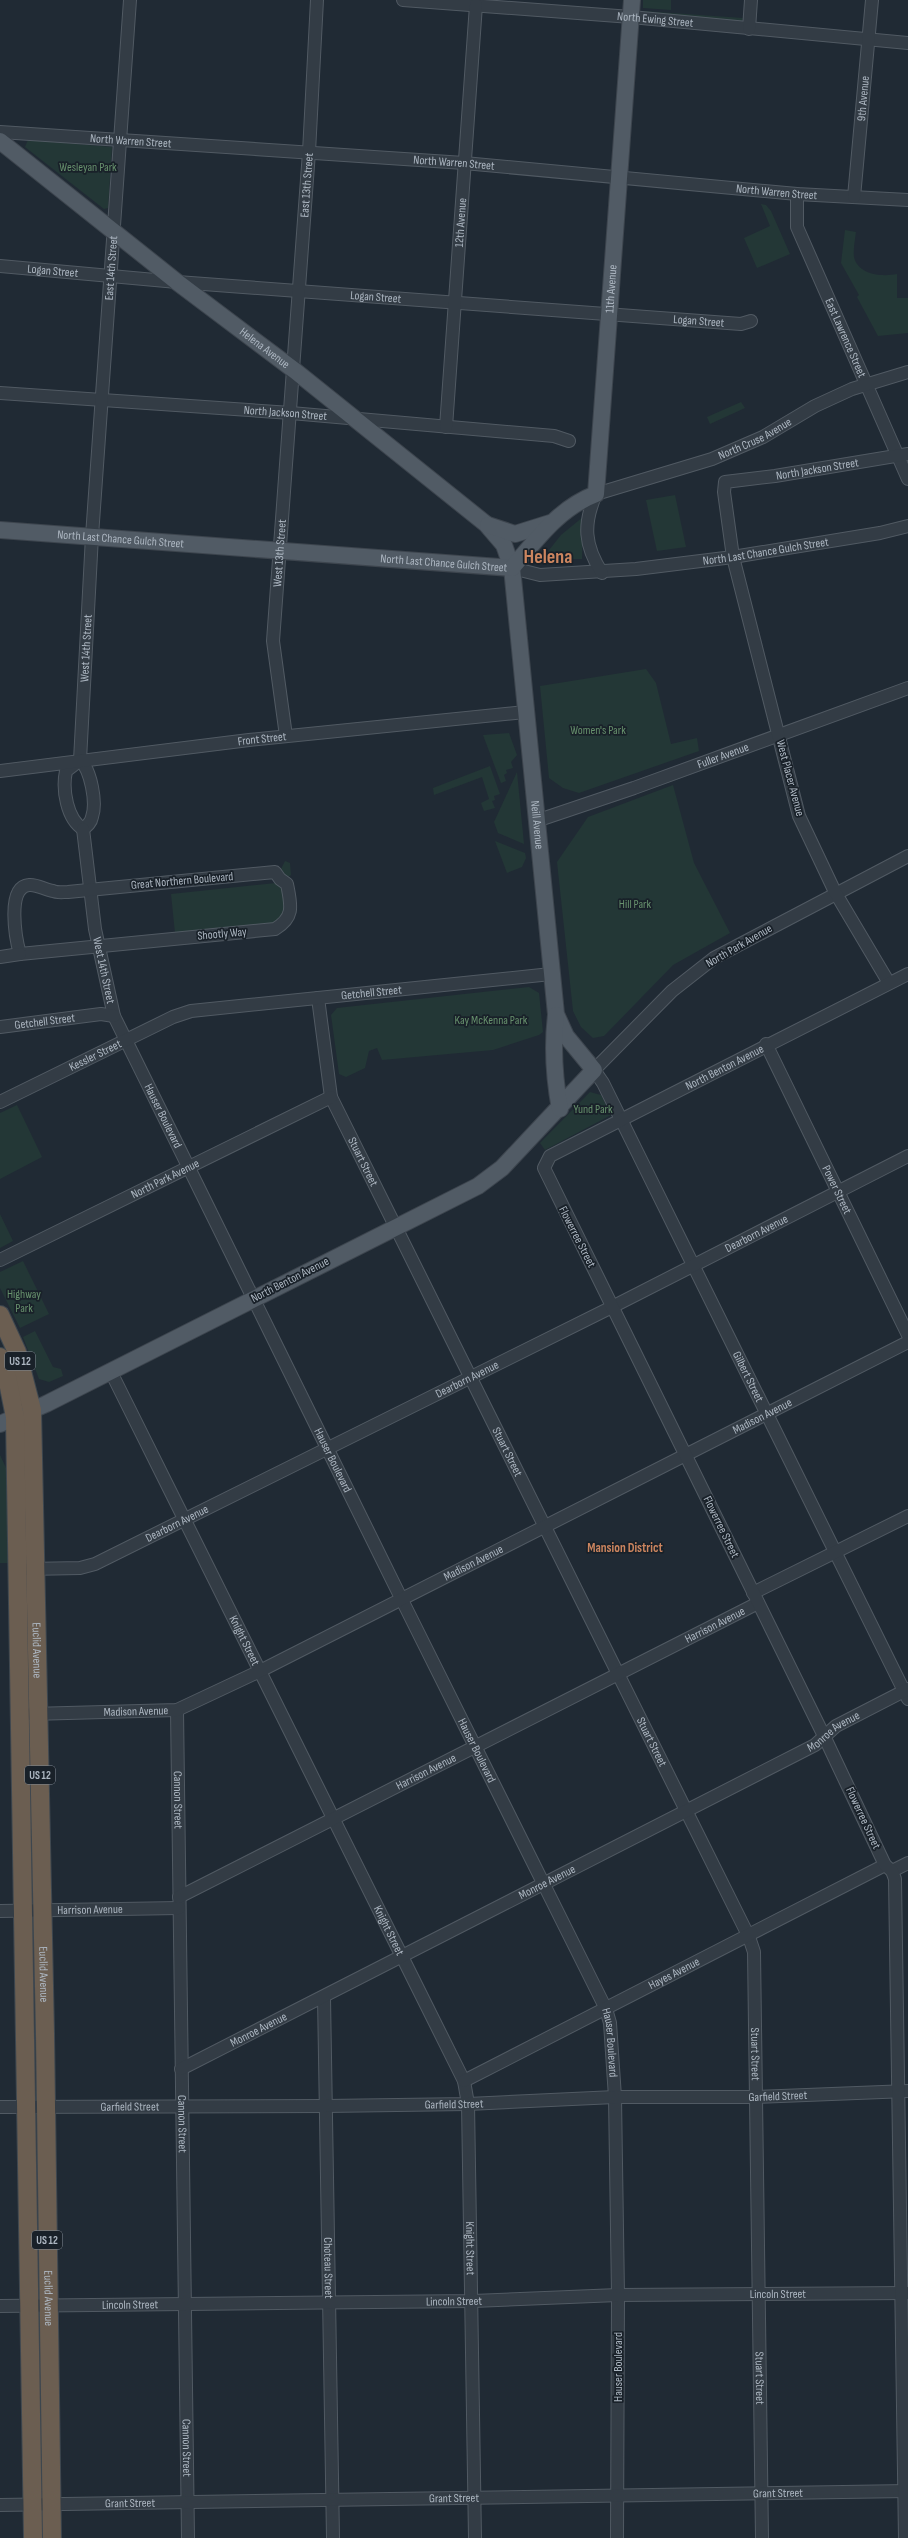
<svg xmlns="http://www.w3.org/2000/svg" width="908" height="2538" font-family="'Sofia Sans Condensed',sans-serif">
<style>
.green{fill:#233736}
.lines{fill:none;stroke-linecap:round;stroke-linejoin:round}
.minor-casing{stroke:#515a63;stroke-width:14}
.major-casing{stroke:#3d454e;stroke-width:18}
.highway-casing{stroke:#3e474f;stroke-width:20}
.minor{stroke:#333c45;stroke-width:12}
.major{stroke:#515b65;stroke-width:16}
.highway{stroke:#6b5e51;stroke-width:18}
.labels{text-anchor:middle;dominant-baseline:central;stroke-width:3.5;stroke-linejoin:round;paint-order:stroke}
.shield{fill:#192129;stroke:#818a94;stroke-width:1}
.shield-label{font-size:11px;font-weight:bold;fill:#adb7c2}
.street-label{font-size:12px;fill:#adb7c2;stroke:#192129}
.park-label{font-size:12px;fill:#67916d;stroke:#192129}
.neighbourhood-label{font-size:13px;font-weight:bold;fill:#cc855f;stroke:#192129}
.town-label{font-size:20px;font-weight:bold;fill:#cc855f;stroke:#192129}
</style>
<rect width="100%" height="100%" fill="#202a34"/>
<g class="green">
<path d="M643 0H671V10L643 8Z"/>
<path d="M643 11 743 18 742 21 642 13Z"/>
<path d="M28 140 112 147 108 208 104 209 25 147Z"/>
<path d="M761 204 766 205 771 211 790 254 757 268 744 238 770 226Z"/>
<path d="M845 230 856 232C855 240 853 250 854 257 858 275 882 277 897 274V298H908V333L878 336 857 297 859 295 841 263Z"/>
<path d="M741 402 745 408 710 424 707 417Z"/>
<path d="M675 495 686 547 657 551 646 500Z"/>
<path d="M583 517 582 559H542L561 535Z"/>
<path d="M646 669 656 683 671 744 697 738 699 751 579 793 563 788 549 778 540 686Z"/>
<path d="M509 733 517 755 511 762 513 768 506 770 507 773 504 775 506 781 501 783 483 735Z"/>
<path d="M490 766 500 794 494 796 495 800 492 801 495 808 484 811 481 803 489 799 482 777 434 795 433 788Z"/>
<path d="M517 772 524 844 498 833 494 822Z"/>
<path d="M673 785 694 863 730 933 673 965 604 1036 593 1038 581 1027 573 1011 557 862 588 817Z"/>
<path d="M495 841 525 853 526 858 522 867 507 873Z"/>
<path d="M285 861 290 863 291 875 287 878 281 869Z"/>
<path d="M276 883 282 886 286 910 275 924 175 933 171 894Z"/>
<path d="M529 987 539 993 543 1032 539 1035 493 1050 382 1060 377 1048 369 1051 365 1068 346 1077 339 1074 331 1015 337 1008Z"/>
<path d="M590 1092 601 1095 611 1115 545 1150 540 1143Z"/>
<path d="M17 1105 42 1157 0 1179V1113Z"/>
<path d="M0 1214 13 1241 0 1248Z"/>
<path d="M23 1261 49 1314 20 1328 0 1288V1272Z"/>
<path d="M35 1331 53 1367 61 1369 63 1376 49 1382 39 1379 23 1337Z"/>
<path d="M0 1455 7 1470 8 1563H0Z"/>
</g>
<g class="lines">
<g class="minor-casing">
<g id="minor">
<path id="s1" d="M403 0 631 17 908 43"/>
<path d="M749 29 751 0"/>
<path id="s2" d="M0 132 464 163 797 194 908 200"/>
<path id="s3" d="M797 194V227L908 479"/>
<path id="s4" d="M854 197 872 0"/>
<path id="s5" d="M0 266 177 282 741 324 751 321"/>
<path id="s6" d="M0 393 291 413 554 436 569 441"/>
<path id="s7" d="M446 427 476 5"/>
<path id="s8" d="M512 568 540 575 636 569 733 557 880 533 908 526"/>
<path id="s9" d="M602 573C584 545 583 524 596 494L712 459 763 437 815 406 852 389 908 372"/>
<path id="s10" d="M286 736 273 641 309 152 317 0"/>
<path id="s11" d="M80 760 92 536 130 0"/>
<path d="M80 760C91 770 97 803 92 817 91 823 87 826 83 829"/>
<path d="M79 761 66 771C62 790 67 819 83 829"/>
<path id="s12" d="M0 771 249 740 525 712"/>
<path id="s13" d="M536 821 634 788 908 688"/>
<path id="s14" d="M83 829 95 929 114 1016 401 1598 606 2009 610 2023 615 2097 618 2295 617 2538"/>
<path id="s15" d="M908 856 714 958 672 991 594 1070 603 1083 908 1699"/>
<path d="M275 872 280 879 287 884C291 905 295 917 275 929L20 954C16 940 6 887 29 885 37 884 45 890 53 891 57 893 63 892 68 892Z"/>
<path d="M0 957 20 954"/>
<path id="s16" d="M889 983 835 892 799 816 733 557 724 492 725 482 775 476 908 454"/>
<path id="s17" d="M318 998 331 1097 749 1937 754 1952 762 2538"/>
<path id="s18" d="M0 1027 101 1014 114 1016"/>
<path id="s19" d="M766 1044 908 1335"/>
<path id="s20" d="M0 1102 173 1017 191 1011 551 974"/>
<path id="s21" d="M0 1260 331 1097"/>
<path id="s22" d="M110 1370 464 2081 468 2104 475 2538"/>
<path id="s23" d="M28 1569 80 1568 95 1564 612 1307 908 1156"/>
<path d="M753 1593 908 1516"/>
<path id="s24" d="M177 1710 188 2538"/>
<path id="s25" d="M31 1714 177 1710 260 1671 908 1342"/>
<path d="M892 1871 908 1863"/>
<path id="s26" d="M179 1897 758 1603"/>
<path id="s27" d="M0 1911 179 1908"/>
<path id="s28" d="M324 1997 333 2538"/>
<path id="s29" d="M181 2069 815 1745 836 1726 908 1689"/>
<path id="s30" d="M464 2081 885 1865"/>
<path id="s31" d="M0 2107 326 2106 468 2104 615 2097H756L908 2091"/>
<path id="s32" d="M0 2306 473 2301 618 2295 908 2293"/>
<path id="s33" d="M0 2505 908 2491"/>
<path id="s34" d="M905 2538 895 1879 892 1871 885 1865 825 1738 544 1168 550 1156 908 974"/>
</g>
</g>
<g class="major-casing">
<g id="major">
<path id="s35" d="M0 141 177 282 294 370 486 524 504 545 512 568 556 1014 566 1036 594 1070 502 1168 478 1186 46 1404 0 1424"/>
<path d="M488 525 515 534 550 523"/>
<path id="s36" d="M0 530 512 568"/>
<path id="s37" d="M512 568C537 539 559 508 596 494L632 0"/>
<path d="M556 1015C552 1048 554 1077 560 1109"/>
</g>
</g>
<g class="highway-casing">
<g id="highway">
<path id="s38" d="M0 1315 17 1352 32 1410 45 2034 52 2538"/>
<path d="M0 1357 7 1377 15 1417 33 2538"/>
</g>
</g>
<use href="#minor" class="minor"/>
<use href="#major" class="major"/>
<use href="#highway" class="highway"/>
</g>
<g class="labels">
<g class="shield">
<rect x="5" y="1352" width="30" height="18" rx="3"/>
<rect x="25" y="1766" width="30" height="18" rx="3"/>
<rect x="32" y="2231" width="30" height="18" rx="3"/>
</g>
<g class="shield-label">
<text x="20" y="1361">US 12</text>
<text x="40" y="1775">US 12</text>
<text x="47" y="2240">US 12</text>
</g>
<g class="street-label">
<text stroke="none"><textPath href="#s1" startOffset="253">North Ewing Street</textPath></text>
<text stroke="none"><textPath href="#s4" startOffset="99">9th Avenue</textPath></text>
<text stroke="none"><textPath href="#s2" startOffset="131">North Warren Street</textPath></text>
<text stroke="none"><textPath href="#s2" startOffset="455">North Warren Street</textPath></text>
<text stroke="none"><textPath href="#s10" startOffset="553">East 13th Street</textPath></text>
<text stroke="none"><textPath href="#s2" startOffset="779">North Warren Street</textPath></text>
<text stroke="none"><textPath href="#s7" startOffset="205">12th Avenue</textPath></text>
<text stroke="none"><textPath href="#s11" startOffset="493">East 14th Street</textPath></text>
<text stroke="none"><textPath href="#s5" startOffset="53">Logan Street</textPath></text>
<text stroke="none"><textPath href="#s37" startOffset="319">11th Avenue</textPath></text>
<text stroke="none"><textPath href="#s5" startOffset="377">Logan Street</textPath></text>
<text stroke="none"><textPath href="#s5" startOffset="701">Logan Street</textPath></text>
<text stroke="none"><textPath href="#s3" startOffset="154">East Lawrence Street</textPath></text>
<text stroke="none"><textPath href="#s35" startOffset="336">Helena Avenue</textPath></text>
<text stroke="none"><textPath href="#s6" startOffset="286">North Jackson Street</textPath></text>
<text stroke="none"><textPath href="#s9" startOffset="252">North Cruse Avenue</textPath></text>
<text stroke="none"><textPath href="#s16" startOffset="626">North Jackson Street</textPath></text>
<text stroke="none"><textPath href="#s36" startOffset="121">North Last Chance Gulch Street</textPath></text>
<text stroke="none"><textPath href="#s8" startOffset="256">North Last Chance Gulch Street</textPath></text>
<text stroke="none"><textPath href="#s10" startOffset="184">West 13th Street</textPath></text>
<text stroke="none"><textPath href="#s36" startOffset="445">North Last Chance Gulch Street</textPath></text>
<text stroke="none"><textPath href="#s11" startOffset="112">West 14th Street</textPath></text>
<text stroke="none"><textPath href="#s12" startOffset="264">Front Street</textPath></text>
<text stroke="none"><textPath href="#s13" startOffset="198">Fuller Avenue</textPath></text>
<text transform="translate(790 778) rotate(75)">West Placer Avenue</text>
<text stroke="none"><textPath href="#s35" startOffset="929">Neill Avenue</textPath></text>
<text transform="translate(182 881) rotate(-5)">Great Northern Boulevard</text>
<text transform="translate(222 934) rotate(-5)">Shootly Way</text>
<text transform="translate(739 946) rotate(-30)">North Park Avenue</text>
<text stroke="none"><textPath href="#s14" startOffset="143">West 14th Street</textPath></text>
<text stroke="none"><textPath href="#s20" startOffset="393">Getchell Street</textPath></text>
<text stroke="none"><textPath href="#s18" startOffset="45">Getchell Street</textPath></text>
<text stroke="none"><textPath href="#s20" startOffset="106">Kessler Street</textPath></text>
<text stroke="none"><textPath href="#s34" startOffset="1662">North Benton Avenue</textPath></text>
<text stroke="none"><textPath href="#s14" startOffset="301">Hauser Boulevard</textPath></text>
<text stroke="none"><textPath href="#s17" startOffset="172">Stuart Street</textPath></text>
<text stroke="none"><textPath href="#s21" startOffset="184">North Park Avenue</textPath></text>
<text stroke="none"><textPath href="#s19" startOffset="162">Power Street</textPath></text>
<text stroke="none"><textPath href="#s23" startOffset="807">Dearborn Avenue</textPath></text>
<text transform="translate(577 1237) rotate(63)">Flowerree Street</text>
<text transform="translate(290 1280) rotate(-27)">North Benton Avenue</text>
<text stroke="none"><textPath href="#s15" startOffset="727">Gilbert Street</textPath></text>
<text stroke="none"><textPath href="#s23" startOffset="483">Dearborn Avenue</textPath></text>
<text stroke="none"><textPath href="#s25" startOffset="801">Madison Avenue</textPath></text>
<text stroke="none"><textPath href="#s17" startOffset="496">Stuart Street</textPath></text>
<text stroke="none"><textPath href="#s14" startOffset="685">Hauser Boulevard</textPath></text>
<text stroke="none"><textPath href="#s23" startOffset="159">Dearborn Avenue</textPath></text>
<text transform="translate(721 1527) rotate(64)">Flowerree Street</text>
<text stroke="none"><textPath href="#s25" startOffset="477">Madison Avenue</textPath></text>
<text stroke="none"><textPath href="#s26" startOffset="601">Harrison Avenue</textPath></text>
<text stroke="none"><textPath href="#s22" startOffset="302">Knight Street</textPath></text>
<text stroke="none"><textPath href="#s38" startOffset="341">Euclid Avenue</textPath></text>
<text stroke="none"><textPath href="#s25" startOffset="105">Madison Avenue</textPath></text>
<text stroke="none"><textPath href="#s29" startOffset="735">Monroe Avenue</textPath></text>
<text stroke="none"><textPath href="#s17" startOffset="820">Stuart Street</textPath></text>
<text stroke="none"><textPath href="#s14" startOffset="1009">Hauser Boulevard</textPath></text>
<text stroke="none"><textPath href="#s26" startOffset="277">Harrison Avenue</textPath></text>
<text stroke="none"><textPath href="#s24" startOffset="90">Cannon Street</textPath></text>
<text transform="translate(863 1818) rotate(65)">Flowerree Street</text>
<text stroke="none"><textPath href="#s29" startOffset="411">Monroe Avenue</textPath></text>
<text stroke="none"><textPath href="#s27" startOffset="90">Harrison Avenue</textPath></text>
<text stroke="none"><textPath href="#s22" startOffset="626">Knight Street</textPath></text>
<text stroke="none"><textPath href="#s38" startOffset="665">Euclid Avenue</textPath></text>
<text stroke="none"><textPath href="#s30" startOffset="236">Hayes Avenue</textPath></text>
<text stroke="none"><textPath href="#s29" startOffset="87">Monroe Avenue</textPath></text>
<text stroke="none"><textPath href="#s14" startOffset="1332">Hauser Boulevard</textPath></text>
<text stroke="none"><textPath href="#s17" startOffset="1156">Stuart Street</textPath></text>
<text stroke="none"><textPath href="#s31" startOffset="778">Garfield Street</textPath></text>
<text stroke="none"><textPath href="#s31" startOffset="454">Garfield Street</textPath></text>
<text stroke="none"><textPath href="#s31" startOffset="130">Garfield Street</textPath></text>
<text stroke="none"><textPath href="#s24" startOffset="414">Cannon Street</textPath></text>
<text stroke="none"><textPath href="#s22" startOffset="962">Knight Street</textPath></text>
<text stroke="none"><textPath href="#s28" startOffset="271">Choteau Street</textPath></text>
<text stroke="none"><textPath href="#s32" startOffset="778">Lincoln Street</textPath></text>
<text stroke="none"><textPath href="#s38" startOffset="989">Euclid Avenue</textPath></text>
<text stroke="none"><textPath href="#s32" startOffset="454">Lincoln Street</textPath></text>
<text stroke="none"><textPath href="#s32" startOffset="130">Lincoln Street</textPath></text>
<text transform="translate(618 2367) rotate(-90)">Hauser Boulevard</text>
<text stroke="none"><textPath href="#s17" startOffset="1480">Stuart Street</textPath></text>
<text stroke="none"><textPath href="#s24" startOffset="738">Cannon Street</textPath></text>
<text stroke="none"><textPath href="#s33" startOffset="778">Grant Street</textPath></text>
<text stroke="none"><textPath href="#s33" startOffset="454">Grant Street</textPath></text>
<text stroke="none"><textPath href="#s33" startOffset="130">Grant Street</textPath></text>
</g>
<g class="park-label">
<text x="88" y="167">Wesleyan Park</text>
<text x="598" y="730">Women's Park</text>
<text x="635" y="904">Hill Park</text>
<text x="491" y="1020">Kay McKenna Park</text>
<text x="593" y="1109">Yund Park</text>
<text x="24" y="1294">Highway<tspan x="24" dy="14">Park</tspan></text>
</g>
<g class="neighbourhood-label">
<text x="625" y="1548">Mansion District</text>
</g>
<g class="town-label">
<text x="548" y="557">Helena</text>
</g>
</g>
</svg>
